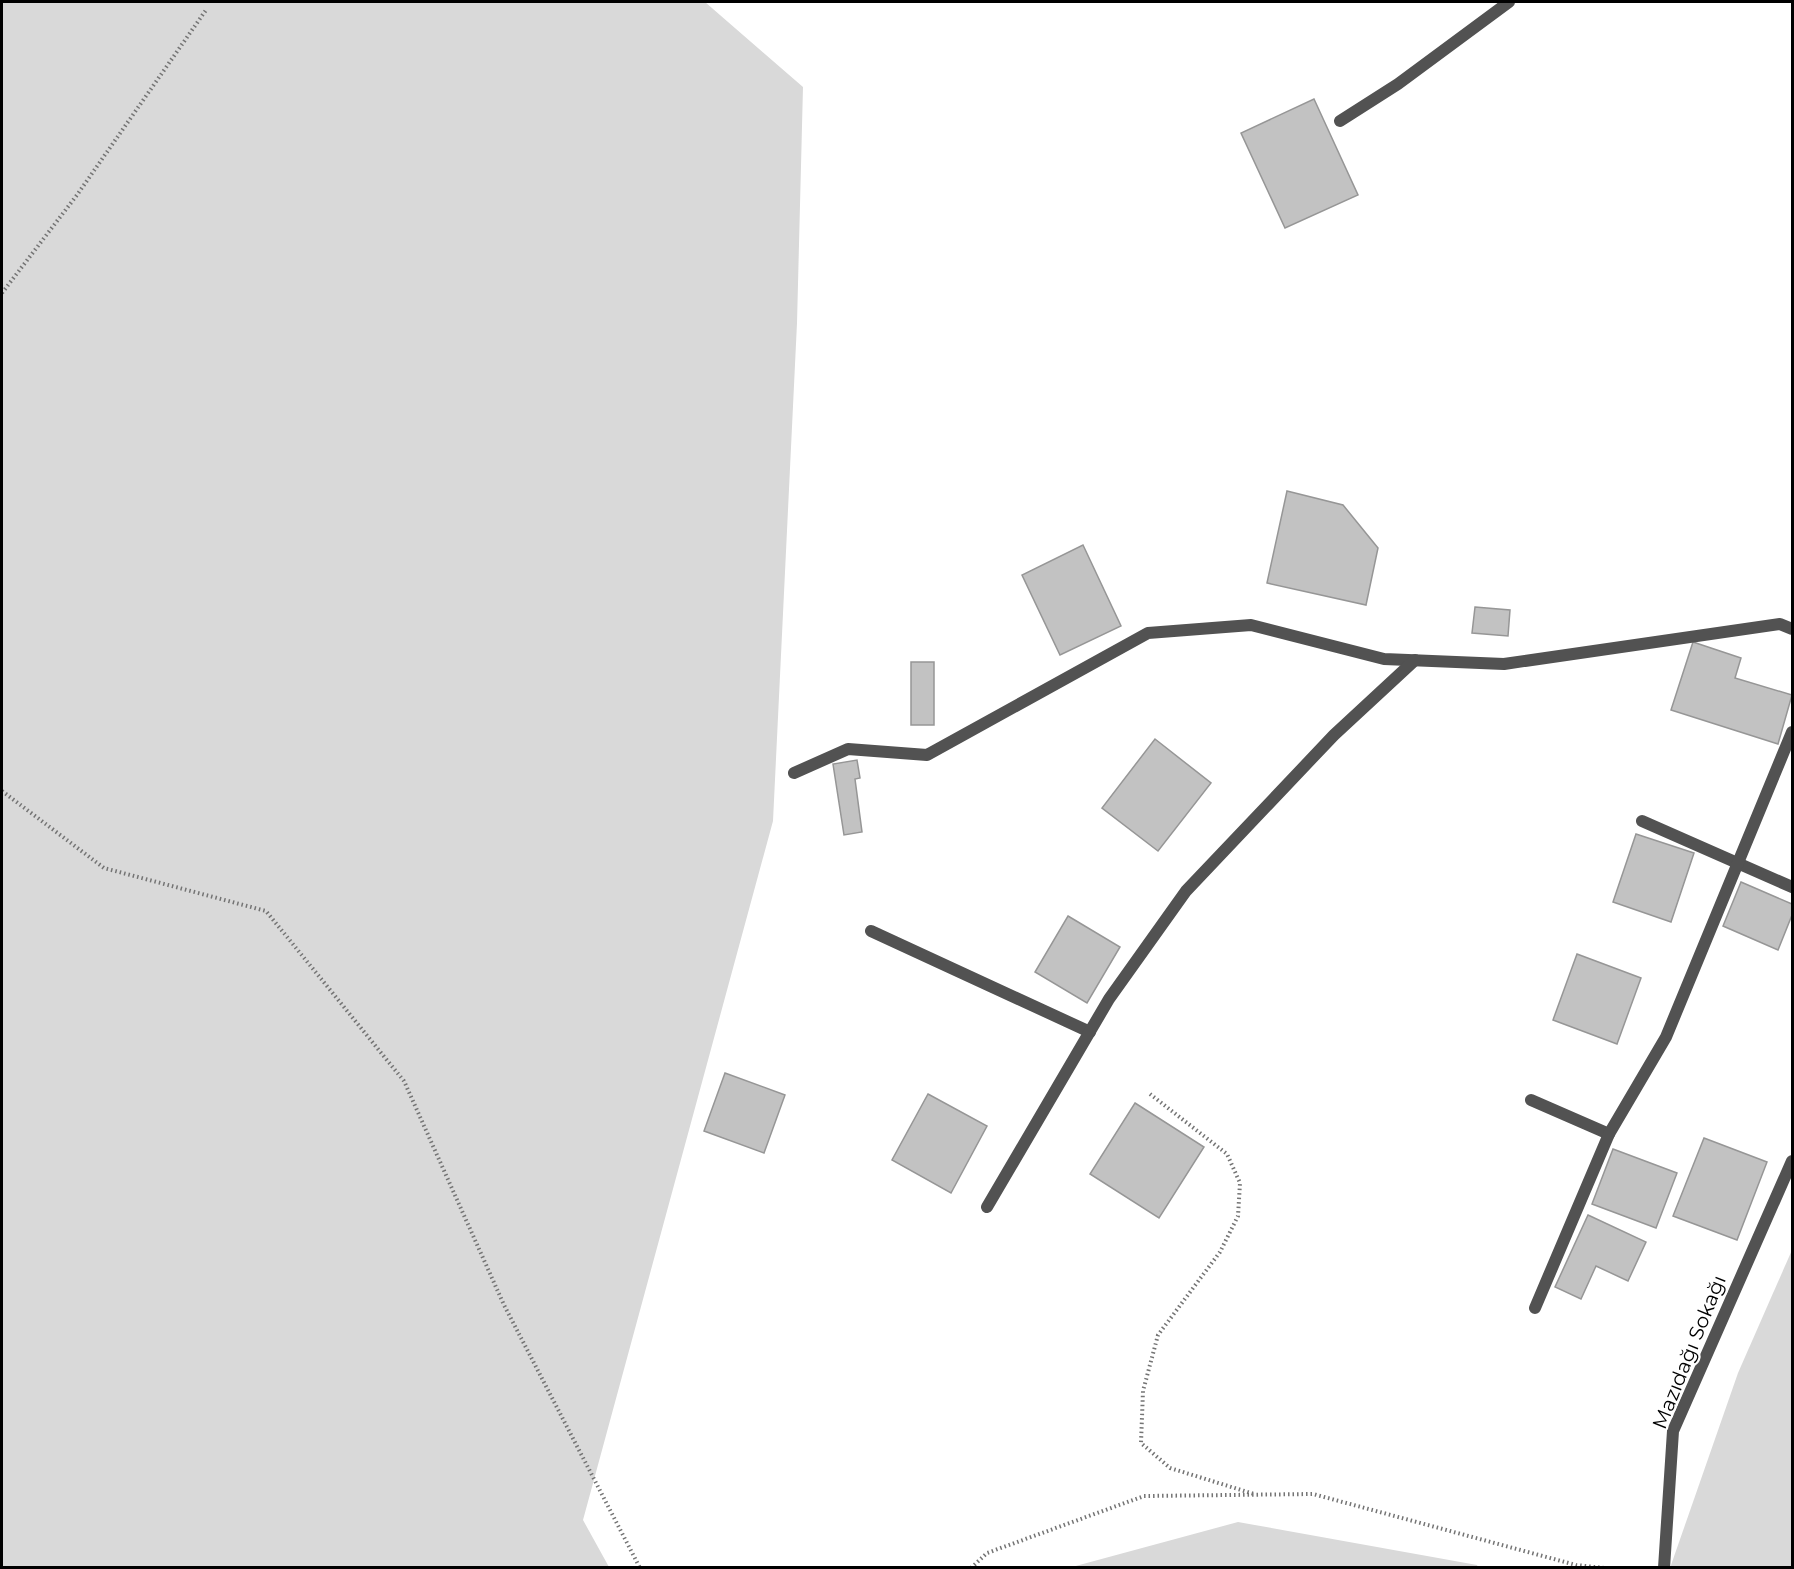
<svg xmlns="http://www.w3.org/2000/svg" width="1794" height="1569" font-family="Montserrat,sans-serif">
<style>
.green{fill:#d9d9d9}
.building{fill:#c2c2c2;stroke:#969696;stroke-width:1.5}
.lines{fill:none;stroke-linecap:round;stroke-linejoin:round}
.path{stroke:#747474;stroke-width:4;stroke-dasharray:1.5 3;stroke-linecap:butt}
.service{stroke:#525252;stroke-width:12}
.minor{stroke:#525252;stroke-width:12}
.labels{text-anchor:middle;dominant-baseline:central;stroke-width:4.5;stroke-linejoin:round;paint-order:stroke}
.street-label{font-size:20px;fill:#000;stroke:#fff}
</style>
<rect width="100%" height="100%" fill="#fff"/>
<g class="green">
<path d="M2 2H705L803 87 797 323 773 821 583 1520 609 1567H2Z"/>
<path d="M1792 1250V1567L1670 1568 1738 1373Z"/>
<path d="M1238 1522 1477 1565 1478 1567H1072Z"/>
</g>
<g class="building">
<path d="M1314 99 1358 195 1285 228 1241 133Z"/>
<path d="M1287 491 1343 505 1378 548 1366 605 1267 583Z"/>
<path d="M1083 545 1121 626 1060 655 1022 575Z"/>
<path d="M1475 607 1510 610 1508 636 1472 633Z"/>
<path d="M1693 642 1741 658 1735 678 1792 695 1778 744 1671 710Z"/>
<rect x="911" y="662" width="23" height="63"/>
<path d="M1155 739 1211 783 1158 851 1102 808Z"/>
<path d="M857 760 860 778 855 779 862 832 844 835 833 764Z"/>
<path d="M1636 834 1694 853 1671 922 1613 902Z"/>
<path d="M1741 882 1792 904V915L1778 950 1723 926Z"/>
<path d="M1068 916 1120 947 1087 1003 1035 972Z"/>
<path d="M1577 954 1641 978 1617 1044 1553 1020Z"/>
<path d="M725 1073 785 1095 764 1153 704 1131Z"/>
<path d="M928 1094 987 1126 951 1193 892 1160Z"/>
<path d="M1135 1103 1204 1147 1159 1218 1090 1174Z"/>
<path d="M1704 1138 1767 1162 1737 1240 1673 1216Z"/>
<path d="M1613 1149 1677 1173 1656 1228 1592 1204Z"/>
<path d="M1588 1215 1646 1242 1628 1281 1596 1266 1581 1299 1555 1287Z"/>
</g>
<g class="lines">
<g class="path">
<path d="M2 293 77 195 206 10"/>
<path d="M2 791 104 868 266 911 404 1081 504 1305 640 1568"/>
<path d="M1150 1094 1227 1154 1240 1183 1238 1216 1220 1252 1158 1335 1143 1391 1141 1443 1170 1468 1254 1494"/>
<path d="M971 1568 987 1553 1144 1496 1313 1494 1576 1565 1604 1568"/>
</g>
<g class="service">
<path d="M1340 121 1398 84 1509 2"/>
<path d="M794 773 848 749 927 755 1148 633 1251 625 1384 659 1504 664 1780 624 1792 629"/>
<path d="M1642 821 1792 887"/>
<path d="M871 931 1090 1032"/>
<path d="M1531 1100 1609 1134"/>
<path d="M987 1207 1109 999 1186 891 1334 735 1415 660"/>
<path d="M1535 1308 1609 1134 1666 1037 1792 732"/>
</g>
<path class="minor" d="M1664 1568 1673 1431 1792 1161"/>
</g>
<g class="labels">
<g class="street-label">
<text transform="translate(1689 1352) rotate(-68)">Mazıdağı Sokağı</text>
</g>
</g>
<rect width="1794" height="1569" fill="none" stroke="#000000" stroke-width="6"/>
</svg>
